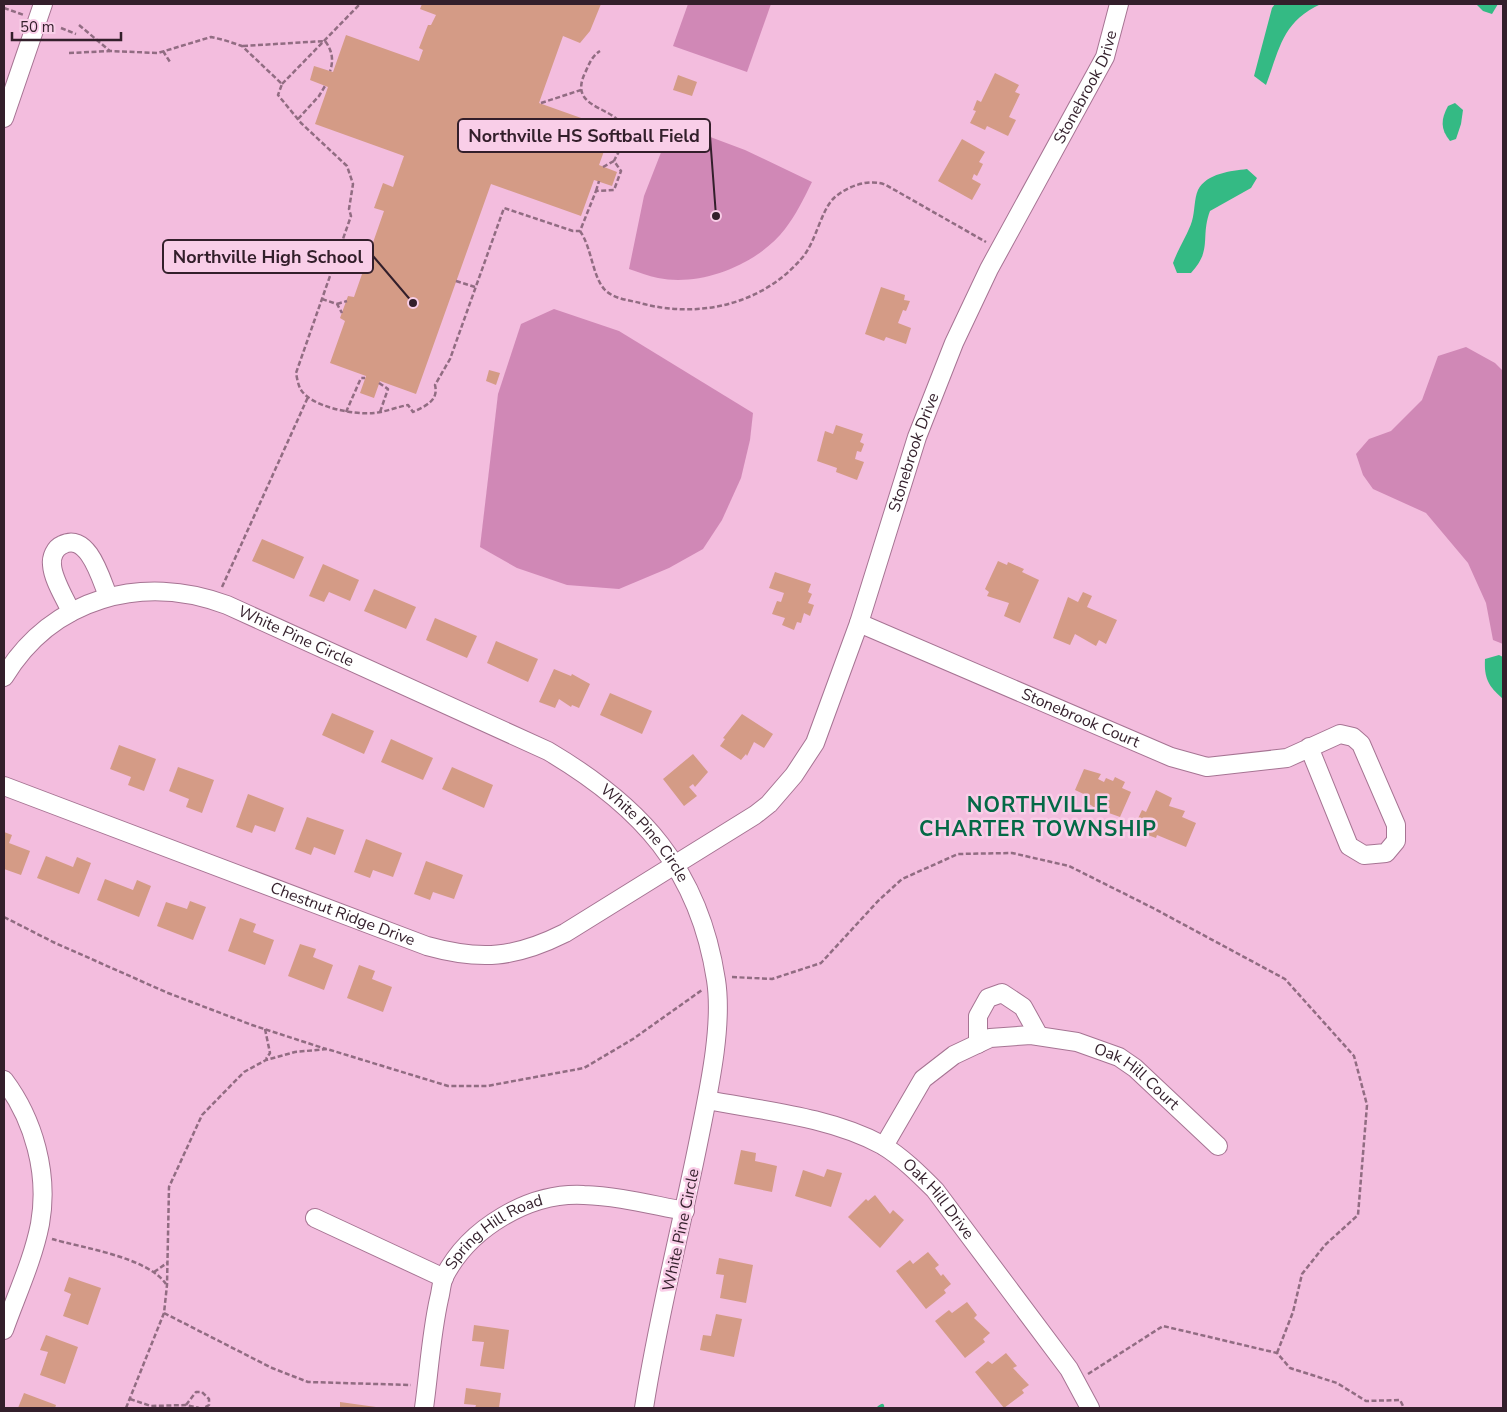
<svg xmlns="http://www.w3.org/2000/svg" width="1507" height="1412" font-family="'Nunito Sans',sans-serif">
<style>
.green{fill:#d088b6}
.water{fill:#34ba84}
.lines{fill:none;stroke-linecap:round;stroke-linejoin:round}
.stream{stroke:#34ba84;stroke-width:4.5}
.building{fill:#d49b86}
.minor-casing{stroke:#a67493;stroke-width:20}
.path{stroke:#916c82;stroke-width:2.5;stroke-dasharray:5 2.5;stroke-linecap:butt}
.minor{stroke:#fff;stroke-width:18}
.labels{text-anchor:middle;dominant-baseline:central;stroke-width:5;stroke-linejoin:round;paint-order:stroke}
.street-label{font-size:16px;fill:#331f2b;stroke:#f9cee8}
.district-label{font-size:21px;font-weight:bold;letter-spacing:1px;fill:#046946;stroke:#f9cee8}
.leader{fill:none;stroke:#331f2b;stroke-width:2}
.callout-dot{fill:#331f2b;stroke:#f9cee8;stroke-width:2}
.callout{fill:#f9cee8;stroke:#331f2b;stroke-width:2}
.callout-label{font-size:18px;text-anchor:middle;font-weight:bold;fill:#331f2b}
</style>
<rect width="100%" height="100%" fill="#f3bdde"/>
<g class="green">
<path d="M688 4H771L747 72 673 46Z"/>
<path d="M681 126 745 150 812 182C804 198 796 215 785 229 758 264 702 287 658 278 648 276 639 272 629 269L644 196 669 132Z"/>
<path d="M554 309 619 331 753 413 750 440 741 478 722 520 703 549 669 568 619 589 567 585 517 568 480 547 498 394 521 324Z"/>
<path d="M1466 347 1495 363 1503 371V644L1493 640 1486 603 1468 563 1426 513 1373 489 1363 475 1356 454 1369 439 1391 431 1422 400 1438 356Z"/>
</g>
<g class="water">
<path d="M1275 4H1321C1282 22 1280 48 1266 85L1254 76 1272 8Z"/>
<path d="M1476 4H1498L1492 14 1483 11Z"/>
<path d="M1455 103 1463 110 1461 124 1456 139 1450 141C1440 129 1441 119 1448 106Z"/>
<path d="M1247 169 1257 178 1251 188 1210 211C1200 238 1213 249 1191 273H1177L1173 263C1178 249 1188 234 1192 221 1195 211 1194 199 1198 190 1207 173 1231 171 1247 169Z"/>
<path d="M1499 655 1503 657V699C1488 686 1484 678 1485 659Z"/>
</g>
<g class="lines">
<path class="stream" d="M879 1408 882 1406"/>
</g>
<g class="building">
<path d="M422 4H601L590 31 580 43 563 36 539 103 612 129 599 165 617 172 612 186 594 180 581 216 491 184 416 394 380 381 374 398 360 393 366 376 330 363 345 321 340 318 348 296 354 297 384 211 374 208 383 183 393 187 404 156 315 124 328 87 310 80 314 66 333 72 346 35 419 61 423 50 419 48 428 25H431L436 15 420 9Z"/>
<path d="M995 73 1019 85 1015 92 1020 94 1009 117 1016 120 1008 136 987 126 985 130 970 123 976 111 973 110 977 100 981 102Z"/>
<path d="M678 75 697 82 692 96 673 90Z"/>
<path d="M962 139 985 152 979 162 983 164 977 176 974 174 972 179 981 184 972 200 938 181Z"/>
<path d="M881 287 905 295 904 300 910 301 906 311 903 310 898 323 911 328 906 344 886 337 884 341 865 334Z"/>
<path d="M489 370 500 373 496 385 486 381Z"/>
<path d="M836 425 863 434 860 442 864 444 861 452 857 451 855 459 864 462 857 480 836 472 837 468 817 461 825 431 833 434Z"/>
<path d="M262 539 304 557 294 579 252 561Z"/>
<path d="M998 561 1007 565 1008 562 1024 569 1022 572 1039 580 1020 623 1004 616 1009 603 987 596 989 592 985 589Z"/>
<path d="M323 564 359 580 350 601 329 592 324 602 309 596Z"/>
<path d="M775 572 811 584 808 592 812 594 808 603 814 605 810 616 804 613 801 623 797 622 794 630 782 625 785 618 772 614 777 601 781 602 784 593 769 588Z"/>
<path d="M374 589 416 607 406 629 364 611Z"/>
<path d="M1083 592 1092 596 1087 607 1117 620 1106 644 1099 640 1096 646 1075 634 1070 645 1053 638 1068 597 1078 602Z"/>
<path d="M435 618 477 636 467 658 426 640Z"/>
<path d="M496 641 538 659 528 682 487 663Z"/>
<path d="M554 669 571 676 572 674 590 684 579 708 572 705 571 707 559 699 555 708 539 702Z"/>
<path d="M610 693 652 711 642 734 600 715Z"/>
<path d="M332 713 374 731 364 754 322 735Z"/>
<path d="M742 714 773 734 764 748 754 742 747 756 746 754 741 760 720 746 725 739 723 738Z"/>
<path d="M391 739 433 758 423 780 381 762Z"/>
<path d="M119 745 156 759 144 791 128 785 131 777 110 769Z"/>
<path d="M693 754 708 772 695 787 693 784 689 787 697 796 684 806 663 779Z"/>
<path d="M178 767 214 780 202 813 186 807 189 799 169 791Z"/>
<path d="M452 767 493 785 484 808 442 789Z"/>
<path d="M1084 769 1101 774 1098 779 1104 782 1106 778 1113 781 1115 777 1125 782 1122 788 1131 792 1120 817 1095 808 1085 801 1088 796 1075 790Z"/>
<path d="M1156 790 1172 798 1169 806 1185 811 1182 817 1196 823 1186 847 1157 835 1156 838 1145 834 1147 830 1135 825 1142 810 1146 812Z"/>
<path d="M248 794 284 808 275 832 255 825 252 833 236 827Z"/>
<path d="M307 817 344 830 335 855 314 847 311 855 295 849Z"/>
<path d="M4 832 12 835 9 843 30 851 21 875 4 869Z"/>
<path d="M366 839 402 853 393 877 373 870 370 878 354 872Z"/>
<path d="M46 856 73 867 77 857 91 863 79 894 37 878Z"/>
<path d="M426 861 463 875 454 899 433 892 430 900 414 894Z"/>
<path d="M105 879 133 890 137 880 151 886 139 917 97 900Z"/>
<path d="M190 901 206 907 193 940 157 926 166 902 187 909Z"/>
<path d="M240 918 256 924 253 932 274 940 265 965 228 951Z"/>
<path d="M300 944 316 949 313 957 333 965 324 990 288 976Z"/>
<path d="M359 965 375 971 372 979 392 987 383 1012 347 998Z"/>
<path d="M741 1150 756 1153 755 1161 777 1166 772 1192 734 1184Z"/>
<path d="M827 1169 842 1173 831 1207 795 1196 803 1170 824 1177Z"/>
<path d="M875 1195 890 1214 893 1210 904 1220 880 1248 848 1217 866 1199 868 1201Z"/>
<path d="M928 1252 939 1265 935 1268 941 1276 943 1274 951 1284 944 1290 946 1293 926 1309 896 1271 910 1260 913 1264Z"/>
<path d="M719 1258 753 1265 746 1303 720 1298 724 1275 716 1274Z"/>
<path d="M69 1277 101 1288 88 1325 63 1316 71 1294 64 1291Z"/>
<path d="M967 1302 977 1315 974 1318 990 1333 983 1339 985 1342 965 1358 935 1321 949 1310 952 1313Z"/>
<path d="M716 1314 742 1319 734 1357 700 1350 703 1335 711 1336Z"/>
<path d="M474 1325 509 1330 504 1369 480 1366 484 1342 472 1341Z"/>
<path d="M46 1335 78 1347 65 1384 40 1375 48 1352 40 1350Z"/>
<path d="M1006 1353 1017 1366 1013 1368 1029 1385 1022 1390 1024 1393 1004 1408 975 1372 988 1361 992 1364Z"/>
<path d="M466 1388 501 1393 499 1408H475L476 1405 464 1404Z"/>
<path d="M24 1393 56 1405 55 1408H18Z"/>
<path d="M340 1402 376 1407V1408H340Z"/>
</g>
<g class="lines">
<g class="minor-casing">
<g id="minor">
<path d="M4 118 43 4"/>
<path d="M71 612C65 598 53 580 52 565 51 557 55 548 62 545 88 531 101 579 108 596"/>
<path id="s1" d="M859 623 1171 757 1207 767 1287 758 1340 734 1353 737 1361 744 1396 825V841L1386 853 1364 855 1349 846 1309 747"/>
<path id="s2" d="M4 677C52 598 142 573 227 605L548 751C641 806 699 869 716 980 723 1025 709 1089 700 1134 682 1225 658 1316 644 1408"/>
<path id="s3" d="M4 786 427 946C481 961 515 958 565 933L755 815 769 804 794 775 815 743 859 623 917 437 954 343 989 269 1105 57 1119 4"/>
<path d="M978 1044V1016L988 998 1002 993 1023 1007 1039 1036"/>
<path d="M4 1080C34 1120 49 1174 40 1224 33 1260 16 1296 4 1330"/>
<path id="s4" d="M707 1100C765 1111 830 1117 882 1145 902 1157 919 1174 935 1190L1069 1369 1090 1408"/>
<path id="s5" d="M884 1146 923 1079 954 1055 990 1038 1031 1035 1077 1042 1119 1057 1135 1068 1218 1146"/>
<path d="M315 1218 444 1278"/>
<path id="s6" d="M424 1408C429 1372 431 1335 439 1299 441 1292 441 1284 444 1277 469 1228 529 1192 584 1195 618 1196 652 1205 685 1211"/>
</g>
</g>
<g class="path">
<path d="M4 8 24 15"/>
<path d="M79 25 110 51 158 53 211 37 224 40 242 46 282 84 278 95 301 123 347 166 353 184 349 209 351 216 296 373C297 378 298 384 300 388 309 407 355 415 374 413 385 412 397 407 408 405L413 412C425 406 439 401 435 385L450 359 504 208 573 231H580L596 191 614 190 621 171 614 161C617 154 623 146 624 140 630 103 565 115 585 73 589 64 592 56 600 51"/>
<path d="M61 28 76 34"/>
<path d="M243 46 325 41C332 50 334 60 330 71"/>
<path d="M163 51 170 62"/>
<path d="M69 53 110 51"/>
<path d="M282 84 360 4"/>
<path d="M541 103 581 90"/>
<path d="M298 119 319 96 325 86"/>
<path d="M603 167 614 161"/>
<path d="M596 191 599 181"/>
<path d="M580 231C592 248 592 276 605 290 614 299 629 300 640 303 698 319 762 305 802 258 816 242 821 210 834 198 847 186 870 178 886 185L986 242"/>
<path d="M342 240 371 250"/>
<path d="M456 281 475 287"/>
<path d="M322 299 337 304 342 313"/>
<path d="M337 304 347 301"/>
<path d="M379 383 388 389 380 412"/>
<path d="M346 412 361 378H365"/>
<path d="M222 587 308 397"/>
<path d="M4 917 53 942 168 993 252 1025 326 1049"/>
<path d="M732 977 772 979 821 963 878 901 902 879 958 854 1012 853 1069 866 1153 908 1285 979 1354 1056 1367 1105 1358 1215 1325 1245 1302 1274 1293 1312 1277 1353"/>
<path d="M265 1029 270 1053 266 1059"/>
<path d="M52 1239C83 1248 147 1257 166 1284"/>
<path d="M154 1272 167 1263"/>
<path d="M164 1313 272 1368 308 1382 411 1385"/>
<path d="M1088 1374 1163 1326 1277 1353 1290 1368 1337 1383 1366 1401 1400 1400 1404 1408"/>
<path d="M130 1399 151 1406 186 1405 199 1408"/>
<path d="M186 1405 196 1392H202L209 1399V1405L204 1408"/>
<path d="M126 1408 164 1313 167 1285 169 1187 202 1115 244 1072 266 1060 295 1052 327 1049 448 1086H487L584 1068 633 1039 702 990"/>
</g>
<use href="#minor" class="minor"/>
</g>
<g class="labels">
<g class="street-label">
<text stroke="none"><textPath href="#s3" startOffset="1625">Stonebrook Drive</textPath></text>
<text stroke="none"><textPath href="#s3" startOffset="1220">Stonebrook Drive</textPath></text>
<text stroke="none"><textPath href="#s2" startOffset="331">White Pine Circle</textPath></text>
<text stroke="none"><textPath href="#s1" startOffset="241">Stonebrook Court</textPath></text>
<text stroke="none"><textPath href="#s2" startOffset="736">White Pine Circle</textPath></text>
<text stroke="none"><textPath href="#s3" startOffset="362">Chestnut Ridge Drive</textPath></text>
<text stroke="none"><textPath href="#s5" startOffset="314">Oak Hill Court</textPath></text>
<text stroke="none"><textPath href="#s4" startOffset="260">Oak Hill Drive</textPath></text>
<text transform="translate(681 1230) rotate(-78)">White Pine Circle</text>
<text stroke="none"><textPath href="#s6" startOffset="202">Spring Hill Road</textPath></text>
</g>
<g class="district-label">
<text x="1038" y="805">NORTHVILLE<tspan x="1038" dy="24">CHARTER TOWNSHIP</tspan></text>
</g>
</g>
<path class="leader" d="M716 216L710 136M413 303L373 256"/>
<g class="callout-dot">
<circle cx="716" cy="216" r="5"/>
<circle cx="413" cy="303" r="5"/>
</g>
<g class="callout">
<rect x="458" y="119" width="252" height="33" rx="5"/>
<rect x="163" y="240" width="210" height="33" rx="5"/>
</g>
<g class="callout-label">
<text x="584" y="142">Northville HS Softball Field</text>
<text x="268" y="263">Northville High School</text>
</g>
<rect width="1507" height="1412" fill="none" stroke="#331f2b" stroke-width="10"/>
<path d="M12 32v8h109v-8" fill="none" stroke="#331f2b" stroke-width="2.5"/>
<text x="20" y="32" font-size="15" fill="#331f2b" stroke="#f9cee8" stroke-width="4" paint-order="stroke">50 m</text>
</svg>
